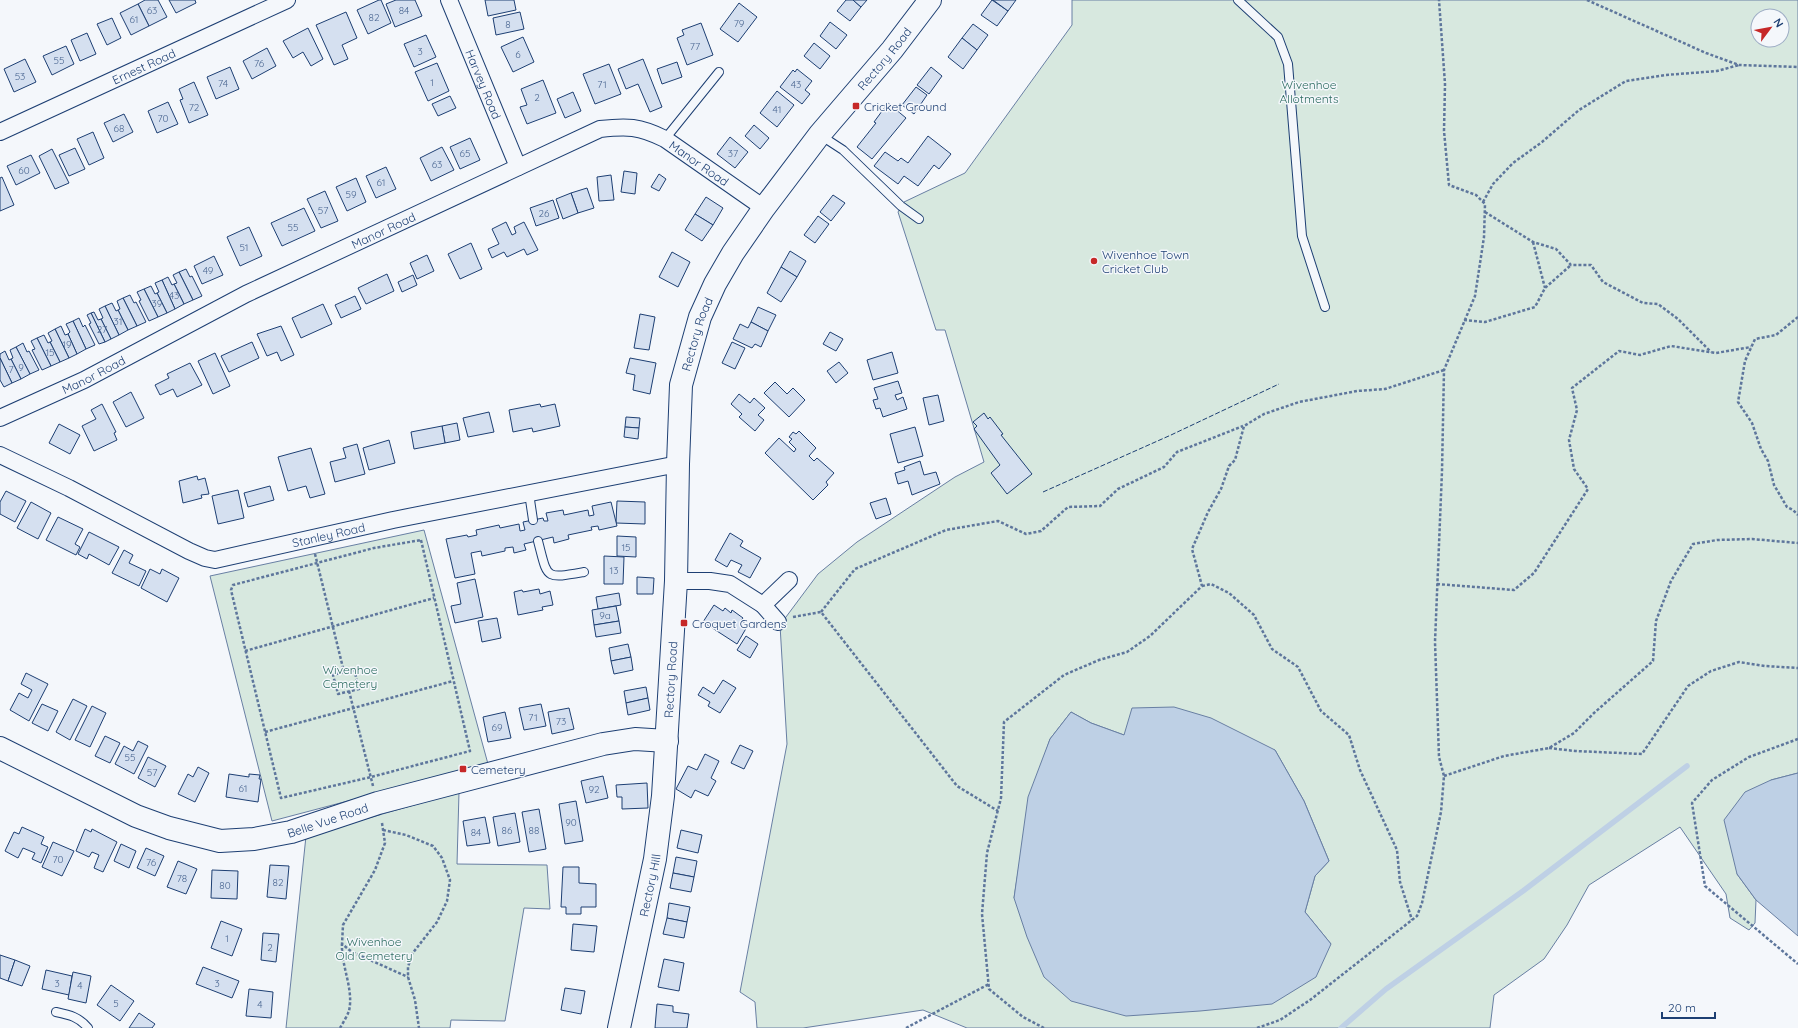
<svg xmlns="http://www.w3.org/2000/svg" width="1798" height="1028" font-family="Quicksand,sans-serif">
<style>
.green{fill:#d7e8df;stroke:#687fa3;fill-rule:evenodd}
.water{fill:#bed0e5;stroke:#687fa3}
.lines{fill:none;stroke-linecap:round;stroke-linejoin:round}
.stream{stroke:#bed0e5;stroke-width:5.5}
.building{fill:#d5e0f0;stroke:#1d3f73}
.lane-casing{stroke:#1d3f73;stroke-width:10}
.street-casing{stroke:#1d3f73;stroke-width:18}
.secondary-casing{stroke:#1d3f73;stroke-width:24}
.path{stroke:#5e769c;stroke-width:2.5;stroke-dasharray:3 2;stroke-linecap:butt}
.lane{stroke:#f4f7fb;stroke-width:8}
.street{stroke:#f4f7fb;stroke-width:16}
.secondary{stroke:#f4f7fb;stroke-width:22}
.fence{stroke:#1d3f73;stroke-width:1;stroke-dasharray:5 2;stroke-linecap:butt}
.poi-dot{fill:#c62828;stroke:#f4f7fb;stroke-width:1.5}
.labels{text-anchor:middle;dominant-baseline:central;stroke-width:3;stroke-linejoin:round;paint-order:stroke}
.number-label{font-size:10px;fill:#4b6792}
.street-label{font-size:12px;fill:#1d3f73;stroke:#f4f7fb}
.park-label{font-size:12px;fill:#2c6c60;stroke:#f4f7fb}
.poi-label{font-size:12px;fill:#1d3f73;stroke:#f4f7fb;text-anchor:start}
</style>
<rect width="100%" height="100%" fill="#f4f7fb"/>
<g class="green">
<path d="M1072 0H1798V773L1771 780 1737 874 1756 900 1755 923 1749 930 1730 918 1726 894 1680 827 1589 885 1567 925 1544 959 1494 995 1490 1028H967L923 1010 803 1028H757L755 1002 740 992 787 744 780 625 818 574 857 542 955 477 984 462 945 330H936L898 212 904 202 965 173 1072 25ZM1758 16H1782V40H1758ZM1071 712 1091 723 1124 735 1275 750 1304 801 1329 861 1315 876 1305 912 1331 944 1014 898 1019 866 1042 763 1050 739Z"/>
<path d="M424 530 488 764 272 821 210 576Z"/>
<path d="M459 792 457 864 547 865 550 909 524 908 505 1021 451 1020 450 1028H286L306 836Z"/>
</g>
<g class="water">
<path d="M1174 707 1211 718 1275 750 1304 801 1329 861 1315 876 1305 912 1331 944 1316 977 1272 1004 1200 1011 1126 1016 1071 1001 1044 977 1027 937 1014 898 1028 797 1050 739 1071 712 1091 723 1124 735 1132 708Z"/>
<path d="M1798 773V936L1756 900 1737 874 1724 820 1745 792 1771 780Z"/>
</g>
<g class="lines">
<path class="stream" d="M1341 1028 1386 989 1523 891 1687 766"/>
</g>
<g class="building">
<path d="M145 0H158L167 17 149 26 138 4Z"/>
<path d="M169 0H195L196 3 176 13Z"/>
<path d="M379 0H381L391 23 368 34 357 10Z"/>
<path d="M396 0H415L422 16 395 27 386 4Z"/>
<path d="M485 0H514L516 10 488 16Z"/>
<path d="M846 0H853L861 7 850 21 837 11Z"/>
<path d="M853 0H867L861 7Z"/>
<path d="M992 0 1008 11 997 26 981 15Z"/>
<path d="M993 0H1016L1008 11Z"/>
<path d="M739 3 757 17 738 42 720 29Z"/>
<path d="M138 4 149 26 131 35 120 13Z"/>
<path d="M346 12 357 38 342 45 348 59 334 65 316 25Z"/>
<path d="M520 12 524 29 496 35 493 18Z"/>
<path d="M112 18 121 38 107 45 97 24Z"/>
<path d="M830 22 847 35 836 49 820 36Z"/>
<path d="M701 23 713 55 687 65 677 38 684 35 682 30Z"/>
<path d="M973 24 988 35 977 50 962 38Z"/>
<path d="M308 28 323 59 311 66 303 52 293 58 283 41Z"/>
<path d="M87 33 96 54 80 61 71 40Z"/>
<path d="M426 35 436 57 414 67 404 44Z"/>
<path d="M523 37 534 62 513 72 501 47Z"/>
<path d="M962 38 977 50 963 69 948 57Z"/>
<path d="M814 43 830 56 820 69 804 56Z"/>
<path d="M66 46 74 64 52 75 43 56Z"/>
<path d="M267 48 276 66 252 79 243 61Z"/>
<path d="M25 59 36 82 14 92 4 69Z"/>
<path d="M643 59 662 107 650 112 638 84 626 89 618 69Z"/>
<path d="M677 62 682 77 662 84 657 69Z"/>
<path d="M437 63 449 91 428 101 415 72Z"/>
<path d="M609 64 621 94 595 104 583 74Z"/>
<path d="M230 67 239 89 216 99 207 77Z"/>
<path d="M931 67 942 76 929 94 917 85Z"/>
<path d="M797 69 812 81 805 90 810 94 802 104 780 87 793 70 795 72Z"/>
<path d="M543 80 556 113 527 124 520 107 527 105 521 89Z"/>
<path d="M194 82 208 115 189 123 180 100 183 99 179 89Z"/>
<path d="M916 87 927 95 914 114 902 105Z"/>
<path d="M777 91 794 105 777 127 760 113Z"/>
<path d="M573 92 581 111 565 118 557 99Z"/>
<path d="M450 96 456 108 438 116 432 104Z"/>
<path d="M168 102 178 124 157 133 148 111Z"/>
<path d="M888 103 906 118 872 159 857 147 876 123 874 122Z"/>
<path d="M124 114 133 132 113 142 104 123Z"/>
<path d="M754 125 769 138 760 149 745 136Z"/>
<path d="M93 132 104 158 89 165 77 139Z"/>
<path d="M928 136 951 154 939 169 934 165 918 186 904 176 898 184 874 166 885 152 898 161 901 158 908 163Z"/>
<path d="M730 137 748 152 735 168 717 154Z"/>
<path d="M470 138 480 160 460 169 450 147Z"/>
<path d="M442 147 454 170 431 181 420 158Z"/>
<path d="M75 148 85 169 69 176 59 155Z"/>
<path d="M52 149 69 183 55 189 39 156Z"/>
<path d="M31 155 40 173 16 185 7 166Z"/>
<path d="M386 167 396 189 376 198 366 176Z"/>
<path d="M624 171 637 173 635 194 621 192Z"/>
<path d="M659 174 666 179 659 191 651 187Z"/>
<path d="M611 175 614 200 599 201 597 177Z"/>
<path d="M2 177 14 205 0 211V178Z"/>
<path d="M356 178 366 202 347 211 336 187Z"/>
<path d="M587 188 594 208 578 213 571 193Z"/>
<path d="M325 191 338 221 321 228 307 199Z"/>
<path d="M571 193 578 213 563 219 556 199Z"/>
<path d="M833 195 845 203 831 221 820 212Z"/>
<path d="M706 197 723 208 713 225 695 214Z"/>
<path d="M553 200 559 218 536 226 530 208Z"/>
<path d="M304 208 315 231 282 246 271 223Z"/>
<path d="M695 214 713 225 702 241 685 230Z"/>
<path d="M818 216 829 224 815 243 804 235Z"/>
<path d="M506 222 512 235 516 233 514 227 524 222 538 250 527 255 524 249 507 257 504 252 492 258 488 249 499 244 492 229Z"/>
<path d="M249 227 262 256 240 266 227 237Z"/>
<path d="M471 243 482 269 460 279 448 254Z"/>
<path d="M790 251 806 261 797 277 781 267Z"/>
<path d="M672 252 690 262 678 287 659 277Z"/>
<path d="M427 255 434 271 417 279 410 263Z"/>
<path d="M214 256 223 275 202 284 194 266Z"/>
<path d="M781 267 797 277 781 302 767 293Z"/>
<path d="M186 269 190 277 192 276 202 296 193 300 179 272Z"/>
<path d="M179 272 193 300 184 304 174 284 177 283 173 275Z"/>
<path d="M387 274 394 291 366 304 358 288Z"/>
<path d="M413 275 417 285 402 292 398 282Z"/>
<path d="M168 277 172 285 174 284 184 304 175 309 162 280Z"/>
<path d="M162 280 175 309 167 313 157 293 159 292 155 283Z"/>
<path d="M151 286 155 294 157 293 167 313 158 317 144 289Z"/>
<path d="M144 289 158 317 149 321 139 301 141 300 137 292Z"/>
<path d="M130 295 134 303 136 302 146 322 137 326 123 298Z"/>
<path d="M355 296 361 309 341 318 335 305Z"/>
<path d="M123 298 137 326 128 330 118 310 120 309 117 301Z"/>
<path d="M112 303 116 311 118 310 128 330 119 335 105 306Z"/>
<path d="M323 304 332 324 301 338 292 318Z"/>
<path d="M105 306 119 335 111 339 101 319 103 318 99 309Z"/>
<path d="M758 307 776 315 768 331 751 322Z"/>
<path d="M94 312 98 320 101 319 111 339 105 342 91 313Z"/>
<path d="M91 313 105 342 99 344 89 324 91 323 87 315Z"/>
<path d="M640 314 655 317 649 350 634 348Z"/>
<path d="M79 318 83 327 85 325 95 345 86 349 73 321Z"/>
<path d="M73 321 86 349 77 354 68 334 70 332 66 324Z"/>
<path d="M751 322 768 331 761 347 755 344 752 348 733 339 740 324 748 328Z"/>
<path d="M61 326 65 335 68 334 77 354 69 358 55 329Z"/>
<path d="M281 326 294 355 281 361 277 352 267 356 257 334Z"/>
<path d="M55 329 69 358 60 362 50 342 52 341 48 333Z"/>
<path d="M830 332 843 339 836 351 823 344Z"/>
<path d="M44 335 48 343 50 342 60 362 51 366 37 338Z"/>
<path d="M37 338 51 366 42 370 32 350 35 349 31 341Z"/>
<path d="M252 342 259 358 229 372 221 356Z"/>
<path d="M732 342 745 348 735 369 722 363Z"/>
<path d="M23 343 27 352 29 351 39 370 30 374 16 347Z"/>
<path d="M16 347 30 374 21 379 11 359 13 358 10 350Z"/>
<path d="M5 351 9 360 11 359 21 379 12 383 0 358V354Z"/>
<path d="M892 352 898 373 873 380 867 360Z"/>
<path d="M215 353 230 386 213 394 198 361Z"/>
<path d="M0 358 12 383 4 387 0 380Z"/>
<path d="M630 358 656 363 650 394 633 390 635 375 626 373Z"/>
<path d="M839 362 848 373 836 383 827 371Z"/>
<path d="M190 363 202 385 177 397 173 389 160 395 155 385 169 378 167 374Z"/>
<path d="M898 381 902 393 895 395 897 400 903 397 907 409 883 417 880 408 876 409 873 400 878 399 874 388Z"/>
<path d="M775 382 787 394 793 388 805 400 789 417 764 393Z"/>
<path d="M131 392 144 418 126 427 113 402Z"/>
<path d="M739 394 750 403 754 398 765 408 758 415 764 420 755 431 739 417 742 414 731 404Z"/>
<path d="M938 395 944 421 929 425 923 398Z"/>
<path d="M102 404 116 432 114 433 117 440 94 451 82 426 96 419 91 410Z"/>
<path d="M540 404 541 407 555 404 560 426 533 432 532 428 513 432 509 410Z"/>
<path d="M489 412 494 432 468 437 463 418Z"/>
<path d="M984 413 988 419 990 417 1003 434 1001 435 1032 474 1007 494 991 473 1000 465 974 429 977 426 973 422Z"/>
<path d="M626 417 640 418 639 428 625 427Z"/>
<path d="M457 423 460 440 445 443 442 426Z"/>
<path d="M59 424 80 435 70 454 49 443Z"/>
<path d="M442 426 445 443 414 449 411 432Z"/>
<path d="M625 427 639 428 638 439 624 437Z"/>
<path d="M915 427 923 456 898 463 890 434Z"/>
<path d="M799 431 816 448 809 456 814 461 817 458 834 473 826 482 828 485 813 500 765 453 779 438 794 452 796 449 789 442 792 439 789 437 793 432 796 434Z"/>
<path d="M389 440 395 463 369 470 363 448Z"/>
<path d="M357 444 365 474 335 482 330 462 346 458 343 448Z"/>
<path d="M311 448 325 494 310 498 306 486 288 491 278 457Z"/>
<path d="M920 461 924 475 936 472 940 484 912 495 908 481 898 484 895 473 905 470 904 467Z"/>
<path d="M197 476 198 480 205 478 209 494 201 495 202 498 183 503 179 481Z"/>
<path d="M270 486 274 500 248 507 244 493Z"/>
<path d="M238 490 244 518 218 524 212 496Z"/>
<path d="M6 491 26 501 15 522 0 514V502Z"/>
<path d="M886 498 891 514 876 519 870 503Z"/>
<path d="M617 501 645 502V524L616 523Z"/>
<path d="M31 502 51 513 38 539 17 528Z"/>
<path d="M611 502 617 526 599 530 598 526 591 527 592 530 568 535 569 539 554 543 553 537 524 544 526 550 514 553 513 547 505 548V551L482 556 481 551 471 553 475 574 455 578 446 539 467 535 468 537 477 535 476 530 499 525 500 528 519 524 520 531 525 530 523 522 543 518 544 521H548L546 513 563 510 564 515 588 510 589 516 594 515 592 506Z"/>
<path d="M58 517 83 529 75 544 80 547 76 555 46 540Z"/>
<path d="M89 532 119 547 109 565 89 554 87 559 78 554Z"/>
<path d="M730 533 743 541 740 546 761 558 750 578 738 572 742 565 731 560 727 567 715 560Z"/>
<path d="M617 536 636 537V557L617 556Z"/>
<path d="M124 550 133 555 129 563 146 571 139 586 112 573Z"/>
<path d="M604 556 624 557 623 584H604Z"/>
<path d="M150 569 160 574 162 569 179 578 167 602 141 588Z"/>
<path d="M637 577 654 578 653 594H637Z"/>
<path d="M475 579 483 617 455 623 451 606 461 604 457 583Z"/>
<path d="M539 589 540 594 550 591 553 605 542 607 543 610 518 615 514 592 522 590 523 592Z"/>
<path d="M619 593 621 605 598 609 596 597Z"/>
<path d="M714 605 723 611 725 608 731 613 732 610 743 618 741 621 748 625 737 644 703 622Z"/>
<path d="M616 606 619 621 594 625 592 610Z"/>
<path d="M497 618 501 638 482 642 478 621Z"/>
<path d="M619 621 621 633 596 637 594 625Z"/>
<path d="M746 636 758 644 750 658 737 650Z"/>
<path d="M628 644 631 657 611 661 609 648Z"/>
<path d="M631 657 633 670 614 674 611 661Z"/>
<path d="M26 673 48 684 29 721 10 710 19 693 28 698 32 690 21 684Z"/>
<path d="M723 680 736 688 720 713 708 706 710 702 698 695 703 687 714 694Z"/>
<path d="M646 687 648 698 626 703 624 691Z"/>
<path d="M648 698 650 710 628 715 626 703Z"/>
<path d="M73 699 87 706 70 740 56 732Z"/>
<path d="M42 704 58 711 48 731 32 723Z"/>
<path d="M541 704 546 726 524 730 519 708Z"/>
<path d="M92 706 106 713 90 747 75 740Z"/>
<path d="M569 708 574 729 552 734 548 712Z"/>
<path d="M505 712 511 738 488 742 483 717Z"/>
<path d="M105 736 120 743 110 763 95 756Z"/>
<path d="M138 741 148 746 134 774 115 764 124 746 133 751Z"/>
<path d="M740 745 753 751 744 769 731 763Z"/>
<path d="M705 754 719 761 711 778 716 781 708 796 695 790 691 798 676 789 688 766 697 770Z"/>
<path d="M148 757 166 766 155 787 138 778Z"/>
<path d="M198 767 209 773 195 802 178 794 188 774 193 777Z"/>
<path d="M229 774 249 777V774L260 775 259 779H261L258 802 226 797Z"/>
<path d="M603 776 608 798 586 803 581 781Z"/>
<path d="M647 783 648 808 622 809V797H617L616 785Z"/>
<path d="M576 801 583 841 565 844 559 804Z"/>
<path d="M539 809 546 849 529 852 522 812Z"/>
<path d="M515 813 520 842 498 846 493 817Z"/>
<path d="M485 817 490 843 467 846 463 821Z"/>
<path d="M22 827 44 837 41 844 48 847 41 863 32 859 35 853 23 848 18 858 5 851 14 832 19 834Z"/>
<path d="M85 829 91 832 92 829 117 842 103 872 94 868 99 855 92 852 89 857 76 851Z"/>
<path d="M681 830 702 835 698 853 677 848Z"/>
<path d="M53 842 74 851 62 876 42 867Z"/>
<path d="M121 844 136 851 129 868 114 861Z"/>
<path d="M146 848 164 856 155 876 137 868Z"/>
<path d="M676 857 697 861 694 877 673 873Z"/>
<path d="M178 861 197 869 186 894 167 887Z"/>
<path d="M270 865 289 866 286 899 267 897Z"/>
<path d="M563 867H579V883L596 884V907H581V914H566V907H561Z"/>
<path d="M212 870 238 871 237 899 211 898Z"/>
<path d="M673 873 694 877 691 892 670 888Z"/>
<path d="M669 903 690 907 687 922 667 918Z"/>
<path d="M667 918 687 922 684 938 663 934Z"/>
<path d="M221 921 242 929 232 956 211 948Z"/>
<path d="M573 924 597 926 594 952 571 950Z"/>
<path d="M263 933 279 934 276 962 261 960Z"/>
<path d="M0 955 15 960 8 981 0 978Z"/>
<path d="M664 959 684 963 679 991 658 987Z"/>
<path d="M15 960 30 966 22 986 8 981Z"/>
<path d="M203 967 239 981 232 998 196 984Z"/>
<path d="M46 970 72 976 69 995 42 989Z"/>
<path d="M73 972 91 976 86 1003 68 999Z"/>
<path d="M111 985 134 1001 120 1021 97 1005Z"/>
<path d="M565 988 585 991 581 1014 561 1010Z"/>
<path d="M249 989 273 992 271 1018 246 1016Z"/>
<path d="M657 1004 673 1006V1012L689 1014 687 1028H655Z"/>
<path d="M139 1013 155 1024 152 1028H129Z"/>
</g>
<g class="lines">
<g class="lane-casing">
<g id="lane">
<path d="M1238 0 1278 37 1288 64 1302 236 1325 307"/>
<path d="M820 135 843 150 901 206 919 219"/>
<path d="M665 139 719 72"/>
<path d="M529 493 533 520"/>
<path d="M538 541C548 579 544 579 584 572"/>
<path d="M56 1012C70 1015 79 1017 88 1028"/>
</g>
</g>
<g class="street-casing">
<g id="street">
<path id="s1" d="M449 0 518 167"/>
<path id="s2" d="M0 132 287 0"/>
<path id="s3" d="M0 418 84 380 246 294 600 129C627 126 639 126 665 139L764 208"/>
<path id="s4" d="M0 455 69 488 189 551 205 558 215 560 393 520 678 464"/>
<path d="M676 581H710L730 584 763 605 778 622"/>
<path d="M763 605 789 580"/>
</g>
</g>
<g class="secondary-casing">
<g id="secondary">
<path id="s5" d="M0 748 136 816 169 828 220 841 254 839 291 832 378 803 603 744 635 739 667 741"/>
<path id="s6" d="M619 1028 655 859 663 796 676 581 678 464 681 385 700 317 715 284 733 253 764 208 820 134 892 50 930 0"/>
</g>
</g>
<g class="path">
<path d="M1587 0 1706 53 1739 65 1798 67"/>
<path d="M1483 202 1493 184 1513 163 1542 142 1579 110 1626 81 1666 75 1717 71 1739 65"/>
<path d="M1485 212 1533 242 1556 249 1571 265H1591L1603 282 1643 303 1658 304 1678 319 1711 352"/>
<path d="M1533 242 1545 288"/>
<path d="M1798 317 1776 335 1755 339 1745 361 1738 402 1752 423 1761 449 1768 461 1774 485 1787 507 1793 510 1798 515"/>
<path d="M1464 320 1485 322 1535 307 1545 288 1571 265"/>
<path d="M421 540 470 751 371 777 281 798 231 590 233 585 374 548Z"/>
<path d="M315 554 344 672"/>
<path d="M1437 584 1514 590 1534 573 1588 489 1574 469 1569 440 1577 410 1572 388 1619 351 1640 355 1671 346 1716 353 1751 347"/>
<path d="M1202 586 1211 584 1229 593 1254 615 1272 649 1298 667 1321 711 1349 735 1360 770 1397 850 1400 882 1412 920"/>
<path d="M821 612 855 569 946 530 998 521 1026 534 1041 531 1068 507 1100 506 1118 489 1164 467 1177 452 1243 426"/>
<path d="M793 617 821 612 957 786 998 811"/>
<path d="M245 651 434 598"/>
<path d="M354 669 359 689 338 694 333 675Z"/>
<path d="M349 691 373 786"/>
<path d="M265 732 453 681"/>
<path d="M1798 739 1749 757 1712 780 1692 803 1705 886 1798 964"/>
<path d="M1549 748 1575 751 1642 754 1688 686 1711 671 1739 662 1765 666 1798 668"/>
<path d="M1444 776 1504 756 1549 748 1574 733 1594 713 1653 661 1656 621 1671 581 1693 544 1717 540 1752 539 1798 543"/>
<path d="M382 823 385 843 375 870 343 925 342 944 352 952 408 977"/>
<path d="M383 830 406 835 433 846 442 858 450 880 447 901 437 922 412 954 408 967V977L415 1000 419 1028"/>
<path d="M340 1028C343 1023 347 1016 349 1011 354 989 341 966 342 944"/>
<path d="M906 1028 989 984"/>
<path d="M1044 1028 1023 1017 989 989 982 914 987 853 1001 798 1004 722 1064 675 1099 660 1127 652 1150 636 1202 586 1192 549 1208 512 1221 489 1229 466 1235 460 1244 426 1264 414 1299 402 1357 391 1385 389 1444 370"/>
<path d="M1257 1028 1280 1020 1310 1000 1417 916 1422 903 1441 812 1444 776 1439 757 1435 642 1442 471 1444 370 1475 296 1484 237 1485 204 1476 195 1449 185 1444 131 1445 84 1439 0"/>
</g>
<use href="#lane" class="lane"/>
<use href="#street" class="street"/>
<use href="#secondary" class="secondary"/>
<path class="fence" d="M1043 492 1171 435 1279 384"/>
</g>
<g class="poi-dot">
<rect x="852" y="102" width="8" height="8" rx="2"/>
<circle cx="1094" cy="261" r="4"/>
<rect x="680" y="619" width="8" height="8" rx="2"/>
<rect x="459" y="765" width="8" height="8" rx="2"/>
</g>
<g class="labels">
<g class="number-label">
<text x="152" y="10">63</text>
<text x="404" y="10">84</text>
<text x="374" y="17">82</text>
<text x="134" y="19">61</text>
<text x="739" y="23">79</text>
<text x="508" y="24">8</text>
<text x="695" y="46">77</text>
<text x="420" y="51">3</text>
<text x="518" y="54">6</text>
<text x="59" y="60">55</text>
<text x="259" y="63">76</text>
<text x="20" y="76">53</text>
<text x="432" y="82">1</text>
<text x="223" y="83">74</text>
<text x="602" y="84">71</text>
<text x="796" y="84">43</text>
<text x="537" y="97">2</text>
<text x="194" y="107">72</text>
<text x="777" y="109">41</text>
<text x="163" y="118">70</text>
<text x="119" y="128">68</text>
<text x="465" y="153">65</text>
<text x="733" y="153">37</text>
<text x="437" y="164">63</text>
<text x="24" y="170">60</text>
<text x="381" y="182">61</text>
<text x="351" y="194">59</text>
<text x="323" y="210">57</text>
<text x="544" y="213">26</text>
<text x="293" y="227">55</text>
<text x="244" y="247">51</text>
<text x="208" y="270">49</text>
<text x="174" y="295">43</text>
<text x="157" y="303">39</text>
<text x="118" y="321">31</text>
<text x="102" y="329">27</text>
<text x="67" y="344">19</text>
<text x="50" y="352">15</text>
<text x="21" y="367">9</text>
<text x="11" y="369">7</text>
<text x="626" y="547">15</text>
<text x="614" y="570">13</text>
<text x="605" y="615">9a</text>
<text x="533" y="717">71</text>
<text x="561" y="721">73</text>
<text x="497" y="727">69</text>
<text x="130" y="757">55</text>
<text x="152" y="772">57</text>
<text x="243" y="788">61</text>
<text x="594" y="789">92</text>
<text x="571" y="822">90</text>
<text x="507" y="830">86</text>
<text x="534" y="830">88</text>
<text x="476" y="832">84</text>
<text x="58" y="859">70</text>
<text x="151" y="862">76</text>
<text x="182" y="878">78</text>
<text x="278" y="882">82</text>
<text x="225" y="885">80</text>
<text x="227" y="938">1</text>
<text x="270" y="947">2</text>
<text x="57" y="983">3</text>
<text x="217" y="983">3</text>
<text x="80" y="985">4</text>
<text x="116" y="1003">5</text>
<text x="260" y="1004">4</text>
</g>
<g class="street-label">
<text stroke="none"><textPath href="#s6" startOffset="1037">Rectory Road</textPath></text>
<text stroke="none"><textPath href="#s2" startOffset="158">Ernest Road</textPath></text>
<text stroke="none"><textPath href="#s1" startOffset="91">Harvey Road</textPath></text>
<text stroke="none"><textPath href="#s3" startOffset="775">Manor Road</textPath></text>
<text stroke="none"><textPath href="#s3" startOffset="427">Manor Road</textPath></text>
<text stroke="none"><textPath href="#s6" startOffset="701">Rectory Road</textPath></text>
<text stroke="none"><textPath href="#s3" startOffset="103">Manor Road</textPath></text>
<text stroke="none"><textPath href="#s4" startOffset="356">Stanley Road</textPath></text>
<text stroke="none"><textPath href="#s6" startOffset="353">Rectory Road</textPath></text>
<text stroke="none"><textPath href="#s5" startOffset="350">Belle Vue Road</textPath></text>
<text stroke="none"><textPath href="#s6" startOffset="146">Rectory Hill</textPath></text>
</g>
<g class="park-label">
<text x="1309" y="84">Wivenhoe<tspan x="1309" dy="14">Allotments</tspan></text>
<text x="350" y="669">Wivenhoe<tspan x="350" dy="14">Cemetery</tspan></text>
<text x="374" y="941">Wivenhoe<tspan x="374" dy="14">Old Cemetery</tspan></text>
</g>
<g class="poi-label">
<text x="864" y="106">Cricket Ground</text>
<text x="1102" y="254">Wivenhoe Town<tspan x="1102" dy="14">Cricket Club</tspan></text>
<text x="692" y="623">Croquet Gardens</text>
<text x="471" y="769">Cemetery</text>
</g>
</g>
<g transform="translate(1770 28) rotate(58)"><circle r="19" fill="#f4f7fb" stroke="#9eadc5"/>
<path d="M0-3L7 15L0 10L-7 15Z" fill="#c62828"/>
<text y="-6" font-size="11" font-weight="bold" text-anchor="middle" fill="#1d3f73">N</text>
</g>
<path d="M1662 1012v6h53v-6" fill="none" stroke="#1d3f73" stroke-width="2"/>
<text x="1668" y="1012" font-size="12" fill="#1d3f73" stroke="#f4f7fb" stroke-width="3" paint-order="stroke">20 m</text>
</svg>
